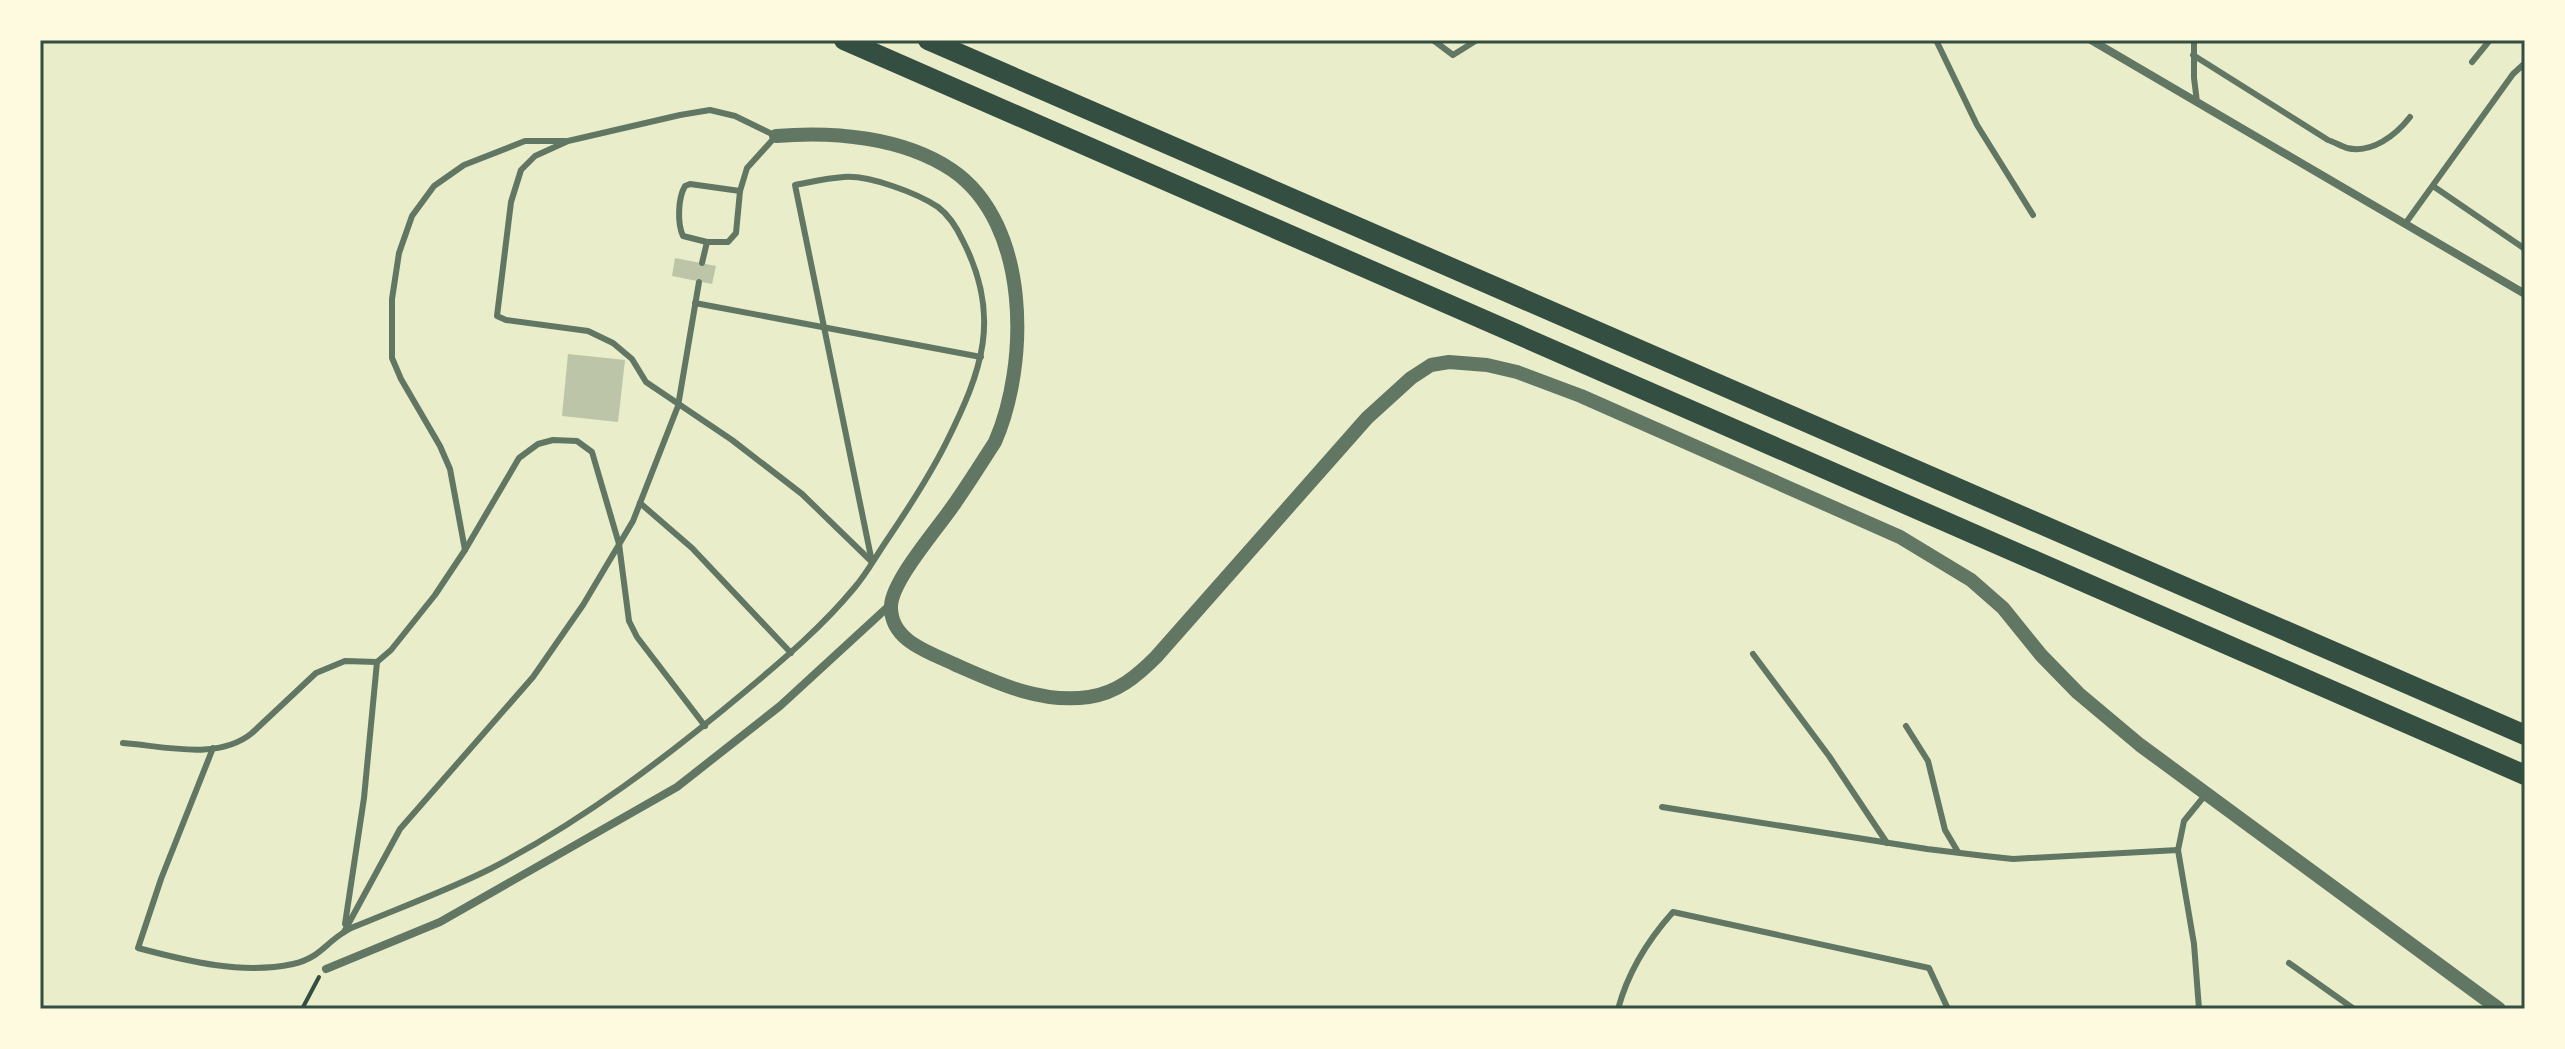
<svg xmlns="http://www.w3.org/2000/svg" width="2565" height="1049" font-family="'Nunito Sans',sans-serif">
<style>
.building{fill:#bcc5a7}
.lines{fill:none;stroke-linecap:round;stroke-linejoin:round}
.path{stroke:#344e41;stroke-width:4}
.service{stroke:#617663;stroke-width:6}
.minor{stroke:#617663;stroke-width:8}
.tertiary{stroke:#617663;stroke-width:14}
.trunk{stroke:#344e41;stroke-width:20}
.neatline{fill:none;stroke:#344e41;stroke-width:3}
</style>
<rect width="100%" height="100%" fill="#e9edc9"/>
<g class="building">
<path d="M675 258 716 266 712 284 672 276Z"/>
<path d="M568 354 625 360 618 422 562 416Z"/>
</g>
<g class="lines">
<path class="path" d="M302 1009 319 977"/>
<g class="service">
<path d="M1433 40 1453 55 1477 40"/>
<path d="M1936 40 1977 125 2033 215"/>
<path d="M2194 40V78L2197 102"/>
<path d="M2193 55 2328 140C2334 142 2341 146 2347 148 2372 154 2396 135 2410 117"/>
<path d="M2472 62 2490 40"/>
<path d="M690 184 740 191 736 233 728 242H707L683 236C677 223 678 198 685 186Z"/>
<path d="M2433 186 2525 249"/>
<path d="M740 191 747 168 776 136 735 116 710 110 680 115 568 141 535 156 521 170 511 202 497 316 506 320 588 331 613 343 632 359 646 382 732 440 802 494 872 562"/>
<path d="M2405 224 2513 74 2525 63"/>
<path d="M702 263 707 242"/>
<path d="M695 303 981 357"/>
<path d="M640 503 692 548 791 653"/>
<path d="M465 550 450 469 440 446 401 379 392 358V299L399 253 412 216 434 186 464 165 525 141H565"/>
<path d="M1753 654 1829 756 1887 843"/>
<path d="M1906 726 1928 761 1945 830 1958 852"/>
<path d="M123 743C164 746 218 761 252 733L316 673 345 661 377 662 391 650 435 595 465 550 519 458 538 444 553 440 577 441 592 452 619 544 629 621 637 637 705 726"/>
<path d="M213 748 161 879 138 948C187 961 242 975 293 964 320 958 325 943 346 931 352 927 359 925 366 922 407 905 450 889 490 869 583 821 667 757 747 690 785 658 823 626 855 587 867 573 876 556 887 540 908 509 929 477 946 443 982 371 1002 317 963 241 957 228 950 216 938 207 917 193 869 175 844 177 827 178 811 182 795 185L872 562"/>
<path d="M1662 807 1927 849 1985 856 2013 859 2178 850"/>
<path d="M345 924 364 798 377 662"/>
<path d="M344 932 400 829 533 677 583 605 633 521 678 406 699 282"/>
<path d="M2289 963 2354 1009"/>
<path d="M1618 1009C1628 972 1647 941 1673 912L1929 968 1948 1009"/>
<path d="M2199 1009 2194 944 2178 850 2184 821 2206 794"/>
</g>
<g class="minor">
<path d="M2091 40 2525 294"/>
<path d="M326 969 440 922 677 787 780 706 890 605"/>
</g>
<path class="tertiary" d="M776 136C833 131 903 137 952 170 1031 224 1029 364 995 442 982 462 969 483 955 503 939 527 892 580 891 606 890 641 929 652 954 664 997 683 1041 704 1089 697 1117 693 1137 676 1156 657L1367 418 1411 378 1431 365 1449 362 1487 365 1517 372 1581 396 1900 537 1971 580 2003 608 2041 655 2078 693 2140 745 2499 1009"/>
<g class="trunk">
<path d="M844 40 2525 775"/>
<path d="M928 40 2525 735"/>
</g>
</g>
<rect width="2565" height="1049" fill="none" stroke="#fefae0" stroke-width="84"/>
<rect x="42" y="42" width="2481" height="965" class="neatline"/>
</svg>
